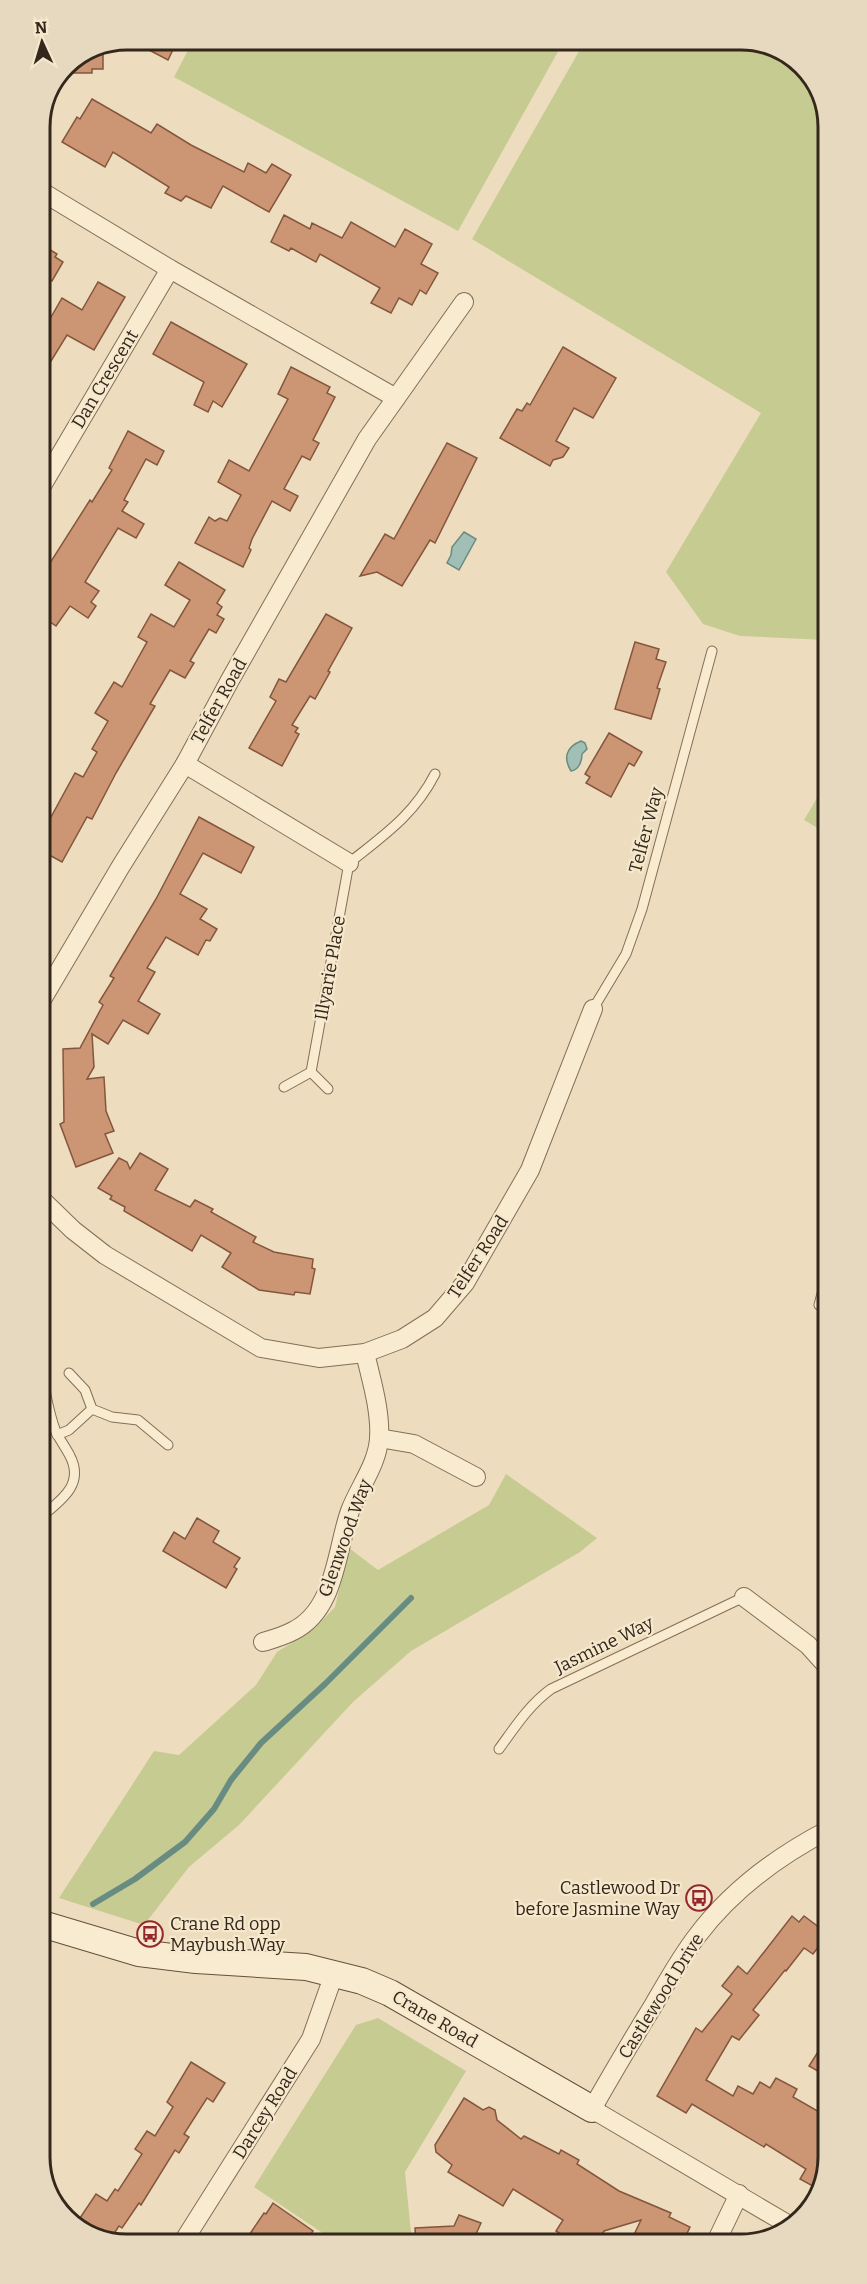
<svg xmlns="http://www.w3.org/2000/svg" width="867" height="2284" font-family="Bitter,serif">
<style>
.green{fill:#c6cb92}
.water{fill:#a1bfb5;stroke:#698c82;stroke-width:1.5}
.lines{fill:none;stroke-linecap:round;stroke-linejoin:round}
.stream{stroke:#698c82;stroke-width:6}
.building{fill:#cc9573;stroke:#84563d;stroke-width:1.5}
.lane-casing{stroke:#856e57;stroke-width:11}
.street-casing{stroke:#856e57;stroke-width:20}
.secondary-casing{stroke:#674f3a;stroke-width:28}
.lane{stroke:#f8ebd0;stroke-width:9}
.street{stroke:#f8ebd0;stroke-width:18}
.secondary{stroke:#f8ebd0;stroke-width:26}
.labels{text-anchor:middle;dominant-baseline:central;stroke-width:4.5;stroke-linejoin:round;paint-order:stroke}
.street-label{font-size:18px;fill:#34271b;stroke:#f5e8cd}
.poi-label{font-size:18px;fill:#34271b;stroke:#f5e8cd;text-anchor:end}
.rim{fill:none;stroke:#34271b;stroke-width:3}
</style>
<rect width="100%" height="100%" fill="#edddbe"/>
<g class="green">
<path d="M194 39H565L458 231 174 77Z"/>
<path d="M586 39H747L794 57 825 103 826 640 740 636 703 624 666 572 761 413 472 239Z"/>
<path d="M826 783V833L804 820Z"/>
<path d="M506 1474 597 1538 580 1552 411 1651 353 1702 239 1825 189 1867 144 1925 59 1898 154 1751 179 1755 256 1685 277 1652 314 1629 335 1607 349 1548 378 1570 489 1505Z"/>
<path d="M378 2018 466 2071 405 2172 412 2243 396 2244 395 2238 339 2244 254 2187 356 2025Z"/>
</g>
<g class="water">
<path d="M464 532 476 539 459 570 447 563 451 555 452 547Z"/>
<path d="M581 741 585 743 587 749 582 754C582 761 579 770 571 771 563 758 566 747 581 741Z"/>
</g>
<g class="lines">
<path class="stream" d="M93 1904 135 1879 185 1842 214 1809 231 1780 261 1743 325 1684 411 1598"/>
</g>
<g class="building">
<path d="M128 39H178L168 60Z"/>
<path d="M103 49V69H92V73H61L65 64Z"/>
<path d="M92 99 151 133 157 124 191 145 244 172 248 163 266 173 272 164 291 175 269 212 223 186 211 208 186 196 181 201 165 193 169 187 113 152 105 167 62 142 77 117 80 119Z"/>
<path d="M284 215 310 229 312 223 342 238 351 222 395 247 405 229 432 244 421 264 438 273 426 294 420 290 412 305 399 298 391 313 371 303 380 288 320 254 316 262 291 248 289 251 271 242Z"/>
<path d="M39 243 57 254 55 257 63 262 52 281 43 276 39 281Z"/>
<path d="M98 282 125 297 94 350 67 335 40 379 39 319 47 324 62 298 82 310Z"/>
<path d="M171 322 247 364 222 407 213 401 208 412 194 405 204 382 153 354Z"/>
<path d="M563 347 616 378 593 418 574 408 556 441 569 448 563 457 553 460 550 466 500 438 517 409 522 411 527 403 530 405Z"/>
<path d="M291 367 330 387 327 393 335 397 313 440 319 443 310 460 302 456 284 489 298 496 290 511 272 501 252 539 249 548 251 550 243 567 195 543 209 517 215 521 220 518 227 521 241 495 218 482 229 460 249 471 288 399 278 394Z"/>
<path d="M128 431 164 451 157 465 146 459 124 500 128 502 122 511 144 524 136 538 118 528 85 582 99 591 91 602 96 606 88 618 70 606 56 626 40 615V567L45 571 90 500 92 502 112 470 109 468Z"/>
<path d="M447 443 477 458 435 543 430 540 402 586 377 572 360 576 385 534 394 539Z"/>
<path d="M179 562 225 590 217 603 222 607 217 615 224 619 216 633 209 629 190 661 194 663 185 678 170 670 150 704 155 706 116 773 92 819 87 817 62 862 40 850V825L45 828 75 773 83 777 97 752 92 749 108 721 95 713 114 682 122 687 147 642 138 637 151 614 174 627 190 600 165 585Z"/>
<path d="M326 614 352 628 328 671 330 672 315 699 310 696 292 725 298 728 295 732 299 734 282 766 249 748 276 701 270 697 279 679 286 682Z"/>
<path d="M635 642 659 649 656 659 666 662 657 688 660 689 651 719 615 709Z"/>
<path d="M609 733 642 752 634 766 629 763 611 797 586 783 590 777 585 774Z"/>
<path d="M199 817 254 847 241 873 203 853 180 894 207 909 200 919 217 929 210 941 206 940 198 955 166 937 147 968 155 972 138 1001 160 1014 148 1034 123 1020 108 1044 92 1034 94 1067 87 1079 104 1077 106 1111 114 1131 105 1134 113 1153 76 1167 60 1124 64 1122 63 1049 80 1048 103 1005 99 1002 114 978 110 976 156 899Z"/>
<path d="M140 1153 168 1169 155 1190 190 1207 195 1200 213 1209 211 1212 256 1237 253 1242 274 1252 313 1259 312 1268 315 1269 310 1294 295 1292 294 1295 259 1290 222 1267 231 1253 201 1235 192 1251 124 1211 125 1207 110 1199 112 1196 98 1188 119 1158 127 1162 130 1169Z"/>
<path d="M197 1518 219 1531 213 1542 240 1558 234 1567 237 1569 226 1588 163 1551 174 1532 185 1539Z"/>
<path d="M792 1916 799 1922 804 1916 828 1934 813 1954 804 1948 786 1971 785 1970 753 2010 759 2015 739 2040 732 2036 706 2080 733 2096 738 2086 753 2094 760 2082 770 2088 776 2078 797 2089 793 2097 828 2117V2158L818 2189 800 2179 806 2169 766 2144 764 2147 692 2104 686 2113 657 2096 696 2028 702 2032 732 1994 722 1986 738 1966 747 1974Z"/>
<path d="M828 2036V2077L809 2066Z"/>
<path d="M191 2062 225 2083 213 2102 207 2098 184 2134 189 2137 179 2153 175 2150 141 2205 139 2203 122 2228 119 2226 109 2241 74 2227 96 2194 107 2201 115 2189 118 2191 142 2154 135 2149 147 2131 155 2136 173 2107 167 2102Z"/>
<path d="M464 2098 483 2110 489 2107 495 2110 497 2120 521 2139 524 2136 559 2154 561 2150 579 2160 577 2164 619 2191 671 2213 669 2217 690 2227 683 2242 630 2243 641 2220 604 2231 597 2243H575L556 2231 563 2220 513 2189 503 2206 448 2172 452 2165 436 2152 435 2145Z"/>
<path d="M273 2203 313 2231 304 2244H243L264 2213 266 2214Z"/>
<path d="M459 2215 481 2223 472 2243H416L415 2228 454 2226Z"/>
</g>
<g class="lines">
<g class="lane-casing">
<g id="lane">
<path d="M593 1009 626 954 642 909 712 651"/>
<path d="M284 1087 311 1072"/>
<path d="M328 1089 311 1072 349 863C384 835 414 815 435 774"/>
<path d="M819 1305 827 1275"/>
<path d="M41 1372C46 1392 48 1412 56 1432 60 1440 66 1448 70 1456 85 1485 60 1501 41 1517"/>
<path d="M69 1373 85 1390 92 1409 112 1417 138 1420 168 1445"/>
<path d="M57 1435 69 1430 92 1409"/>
<path d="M499 1749C515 1727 529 1705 551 1689L744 1597"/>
</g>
</g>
<g class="street-casing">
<g id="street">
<path d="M39 190 170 269 396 398"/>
<path d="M40 489 170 269"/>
<path d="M185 764 349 863"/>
<path d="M40 1003 121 866 185 764 230 680 367 439 464 302"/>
<path d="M41 1199 73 1230 105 1255 261 1348 319 1358 365 1353 402 1339 435 1318 465 1283 530 1170 593 1009"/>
<path d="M379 1438 414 1444 476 1477"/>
<path d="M744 1597 808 1645 827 1666"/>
<path d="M263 1642C273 1639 284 1636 293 1631 336 1610 336 1550 350 1511 359 1487 377 1465 379 1439 381 1411 371 1379 365 1353"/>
<path d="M789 2225 592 2109C612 2074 632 2040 653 2006 667 1982 680 1958 697 1936 731 1891 778 1856 828 1830"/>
<path d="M716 2242 739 2194"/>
<path d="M181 2245 311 2039 334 1974"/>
</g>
</g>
<g class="secondary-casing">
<path id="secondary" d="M42 1924 139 1953 196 1960 306 1967 362 1981 390 1993 592 2109"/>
</g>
<use href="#lane" class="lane"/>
<use href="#street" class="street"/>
<use href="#secondary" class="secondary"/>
</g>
<defs>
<g id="bus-ring" transform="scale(1.35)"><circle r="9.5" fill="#f5e8cd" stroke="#94272c" stroke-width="1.5"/><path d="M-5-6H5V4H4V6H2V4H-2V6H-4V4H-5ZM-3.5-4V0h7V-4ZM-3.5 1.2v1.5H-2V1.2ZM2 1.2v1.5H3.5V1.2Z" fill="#94272c"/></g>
</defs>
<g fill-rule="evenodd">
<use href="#bus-ring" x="699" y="1898"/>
<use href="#bus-ring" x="150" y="1934"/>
</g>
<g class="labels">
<g class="street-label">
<text transform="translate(105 379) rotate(-59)">Dan Crescent</text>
<text transform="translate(219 701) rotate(-61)">Telfer Road</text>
<text transform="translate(646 830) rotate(-75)">Telfer Way</text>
<text transform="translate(330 968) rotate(-80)">Illyarie Place</text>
<text transform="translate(478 1257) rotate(-57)">Telfer Road</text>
<text transform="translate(345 1538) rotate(-70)">Glenwood Way</text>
<text transform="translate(604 1645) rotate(-26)">Jasmine Way</text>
<text transform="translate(661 1996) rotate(-58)">Castlewood Drive</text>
<text transform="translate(435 2019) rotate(30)">Crane Road</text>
<text transform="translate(265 2113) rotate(-58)">Darcey Road</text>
</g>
<g class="poi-label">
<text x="680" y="1888">Castlewood Dr<tspan x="680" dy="21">before Jasmine Way</tspan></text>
<text x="170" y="1924" text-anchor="start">Crane Rd opp<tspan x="170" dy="21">Maybush Way</tspan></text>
</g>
</g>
<path d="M0 0H867V2284H0ZM127 50H741A77 77 0 0 1 818 127V2157A77 77 0 0 1 741 2234H127A77 77 0 0 1 50 2157V127A77 77 0 0 1 127 50Z" fill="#e6d9bf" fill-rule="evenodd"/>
<path class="rim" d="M127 50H741A77 77 0 0 1 818 127V2157A77 77 0 0 1 741 2234H127A77 77 0 0 1 50 2157V127A77 77 0 0 1 127 50Z"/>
<g transform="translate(42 42) rotate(356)" stroke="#f5e8cd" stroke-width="4.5" paint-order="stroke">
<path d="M0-4.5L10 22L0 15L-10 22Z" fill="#34271b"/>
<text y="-9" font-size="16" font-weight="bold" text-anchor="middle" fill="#34271b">N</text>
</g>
</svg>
